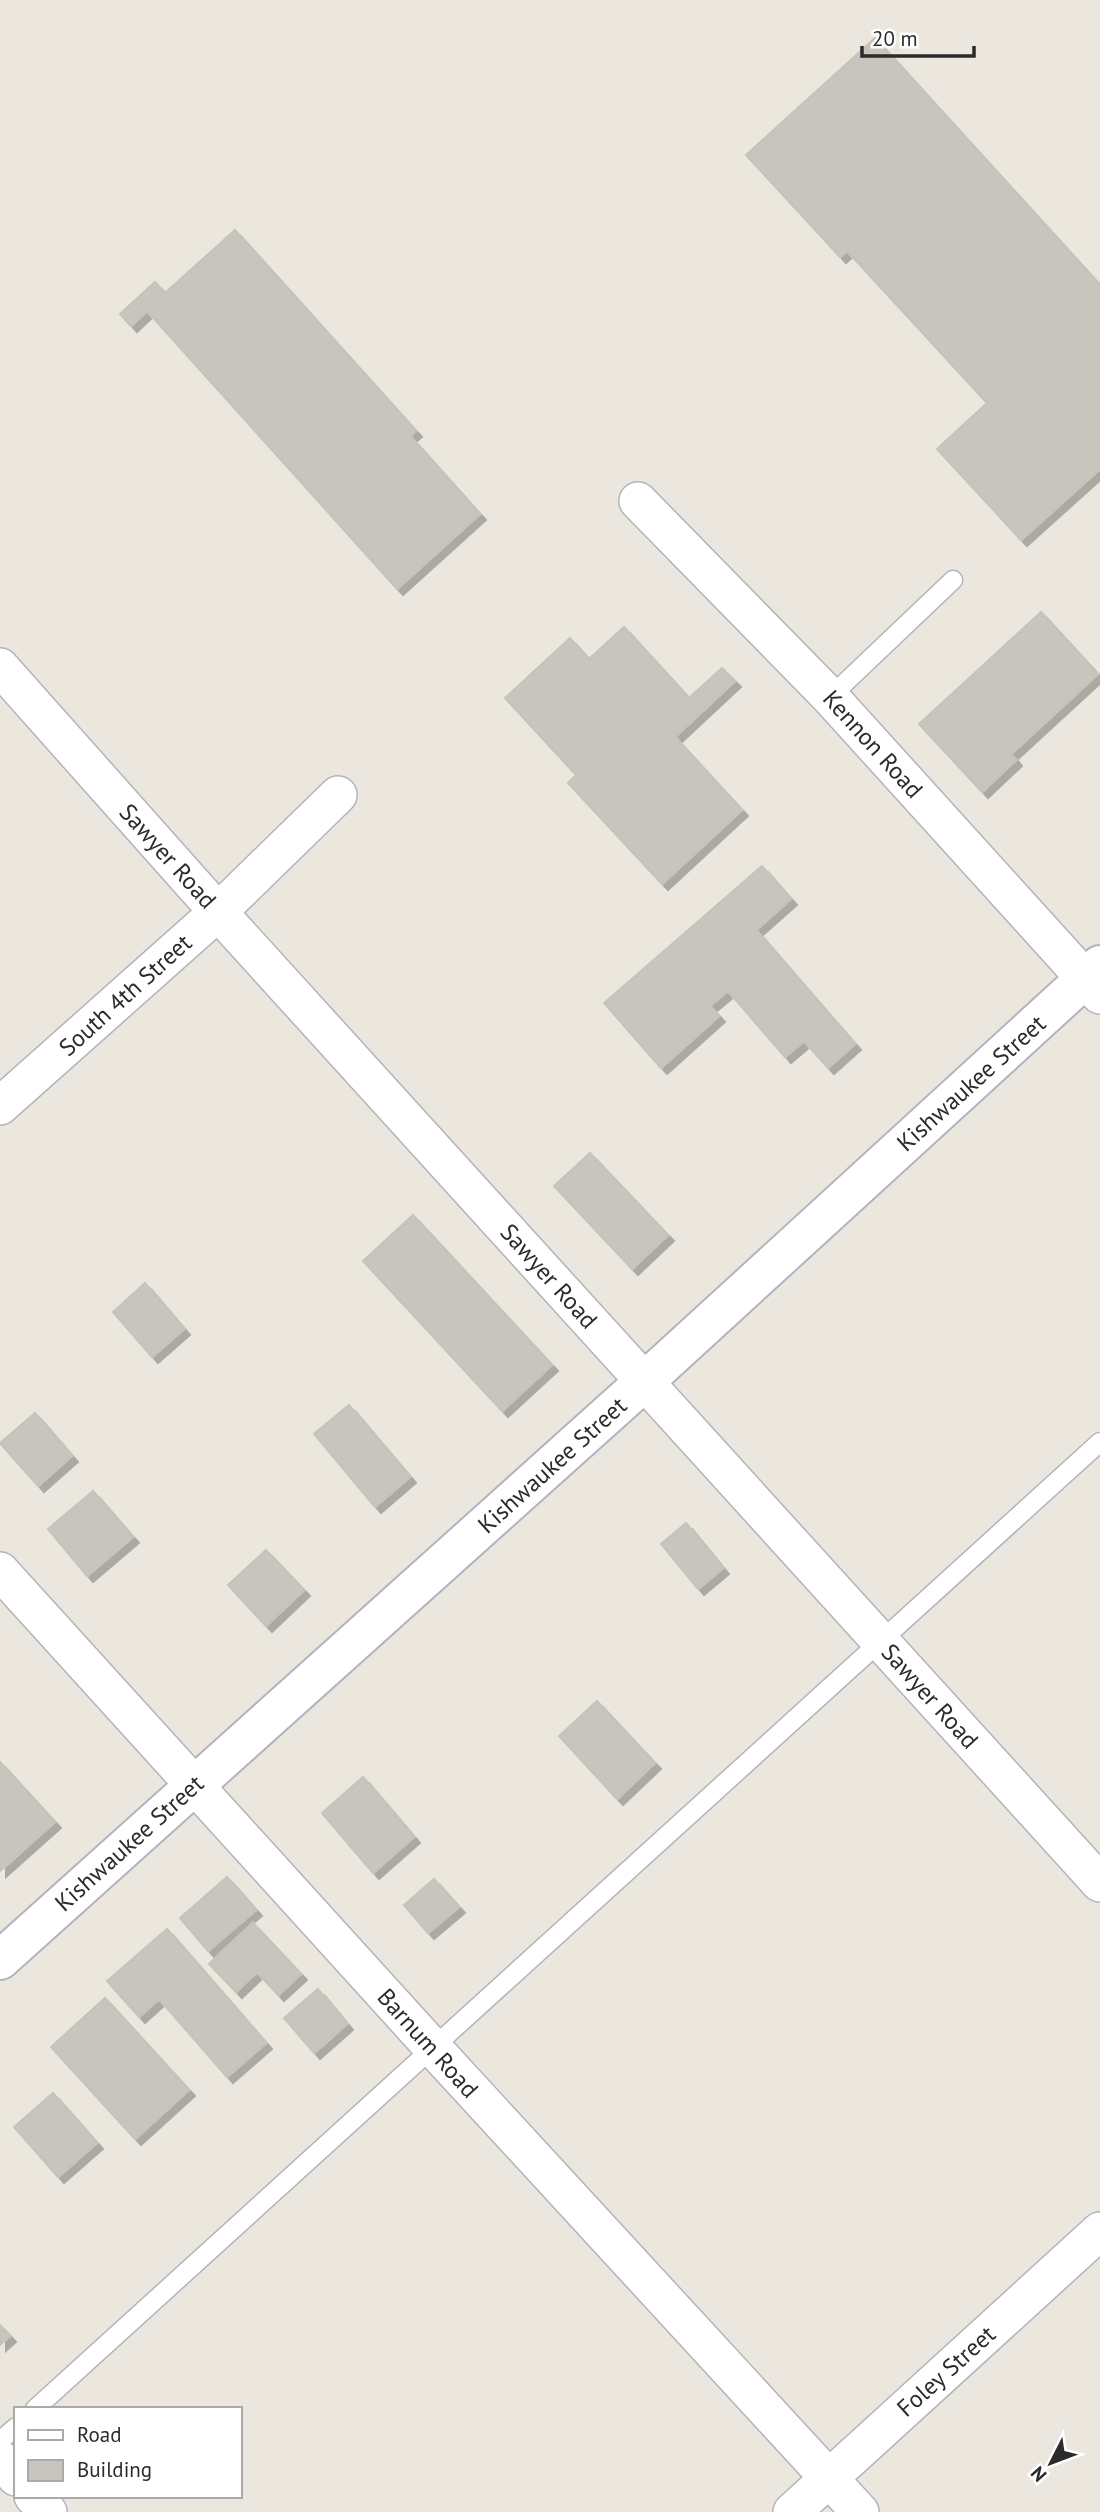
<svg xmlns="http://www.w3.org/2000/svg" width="1100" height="2512" font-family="'PT Sans',sans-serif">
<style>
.building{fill:#c7c5bd;stroke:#c6c3b8;stroke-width:2;filter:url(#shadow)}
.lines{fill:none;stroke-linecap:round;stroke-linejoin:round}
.lane-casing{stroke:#b2b3bd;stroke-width:21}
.street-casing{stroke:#b2b3bd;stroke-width:40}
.secondary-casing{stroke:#b2b3bd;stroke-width:42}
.lane{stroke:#fff;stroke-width:18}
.street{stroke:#fff;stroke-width:37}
.secondary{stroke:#fff;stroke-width:38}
.labels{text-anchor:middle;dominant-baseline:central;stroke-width:5;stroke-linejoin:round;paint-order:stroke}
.street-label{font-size:24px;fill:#2b2b2b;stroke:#fff}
</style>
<defs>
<filter id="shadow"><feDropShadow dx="6" dy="6" stdDeviation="0" flood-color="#0004"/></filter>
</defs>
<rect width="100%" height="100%" fill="#ebe7de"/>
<g class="building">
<path d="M875 38 1100 285V469L1021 540 937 449 987 403 847 251 840 257 746 155Z"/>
<path d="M235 230 416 431 410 436 480 514 397 589 147 311 131 326 120 314 155 282 165 293Z"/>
<path d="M1041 612 1098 674 1011 754 1016 760 982 792 919 724Z"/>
<path d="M624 627 689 698 722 668 735 681 675 737 742 810 662 884 568 783 576 775 505 698 570 638 589 659Z"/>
<path d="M762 866 791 899 756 930 855 1044 828 1068 804 1041 785 1057 728 991 710 1006 719 1016 661 1068 604 1003Z"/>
<path d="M590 1153 668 1235 632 1269 554 1186Z"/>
<path d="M413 1215 552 1365 502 1411 363 1261Z"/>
<path d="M145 1283 184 1329 152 1357 113 1312Z"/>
<path d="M349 1405 410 1477 375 1507 314 1434Z"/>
<path d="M35 1413 72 1456 38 1486 0 1443Z"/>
<path d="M93 1491 133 1537 87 1576 48 1529Z"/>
<path d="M686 1523 723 1568 698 1589 661 1544Z"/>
<path d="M266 1550 304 1590 266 1626 228 1585Z"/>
<path d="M597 1701 655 1763 617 1799 559 1736Z"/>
<path d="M0 1762 55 1822 0 1871Z"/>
<path d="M363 1777 414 1837 373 1873 322 1813Z"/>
<path d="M227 1877 256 1910 208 1951 180 1918Z"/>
<path d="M434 1879 459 1907 428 1933 404 1905Z"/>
<path d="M253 1923 301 1974 278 1995 257 1972 236 1992 209 1964Z"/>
<path d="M167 1929 266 2043 227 2077 159 1999 139 2017 107 1981Z"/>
<path d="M318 1989 347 2024 314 2053 284 2018Z"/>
<path d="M105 1998 189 2090 135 2139 51 2047Z"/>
<path d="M53 2093 97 2143 58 2177 14 2127Z"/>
<path d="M0 2325 10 2336 0 2345Z"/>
</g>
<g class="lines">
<g class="lane-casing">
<g id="lane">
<path d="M830 697 953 580"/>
<path d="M35 2409 1100 1442"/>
<path d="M0 2441 16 2427"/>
</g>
</g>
<g class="street-casing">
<g id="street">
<path d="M638 501 830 697 1100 995"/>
<path d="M0 667 218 912 1100 1883"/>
<path d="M0 1106 218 912 338 795"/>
<path d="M0 1571 433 2048 860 2512"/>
<path d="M0 2459 16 2477"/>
<path d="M33 2496 48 2512"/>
<path d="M792 2512 1100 2231"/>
</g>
</g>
<g class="secondary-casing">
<path id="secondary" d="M0 1960 644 1382 1100 965"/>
</g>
<use href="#lane" class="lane"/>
<use href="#street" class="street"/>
<use href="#secondary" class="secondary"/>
</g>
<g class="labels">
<g class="street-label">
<text transform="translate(873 744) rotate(48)">Kennon Road</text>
<text transform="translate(168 856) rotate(48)">Sawyer Road</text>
<text transform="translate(125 995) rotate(-42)">South 4th Street</text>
<text transform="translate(971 1083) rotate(-42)">Kishwaukee Street</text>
<text transform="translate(549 1276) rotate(48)">Sawyer Road</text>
<text transform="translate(552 1465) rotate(-42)">Kishwaukee Street</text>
<text transform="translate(930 1696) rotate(48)">Sawyer Road</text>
<text transform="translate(129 1843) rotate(-42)">Kishwaukee Street</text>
<text transform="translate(428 2043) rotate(48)">Barnum Road</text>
<text transform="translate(946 2371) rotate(-42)">Foley Street</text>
</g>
</g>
<rect x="14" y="2407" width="228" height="91" fill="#ffffff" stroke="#aaaaaa" stroke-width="2"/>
<rect x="28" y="2430" width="35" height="10" fill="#ffffff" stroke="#aaaaaa" stroke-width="2"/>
<text x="77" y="2442" font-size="21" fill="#2b2b2b">Road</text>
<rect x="28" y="2460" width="35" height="21" fill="#c7c5bd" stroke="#aaaaaa" stroke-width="2"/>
<text x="77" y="2477" font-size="21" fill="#2b2b2b">Building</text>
<g transform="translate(1051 2463) rotate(228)" stroke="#ffffff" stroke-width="5" paint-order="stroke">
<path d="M0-5L12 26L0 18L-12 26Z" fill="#2b2b2b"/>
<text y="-10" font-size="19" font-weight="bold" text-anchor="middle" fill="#2b2b2b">N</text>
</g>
<path d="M862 46v10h112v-10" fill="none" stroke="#2b2b2b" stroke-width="3.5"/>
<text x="872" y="46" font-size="21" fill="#2b2b2b" stroke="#ffffff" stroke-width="5" paint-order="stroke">20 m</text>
</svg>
